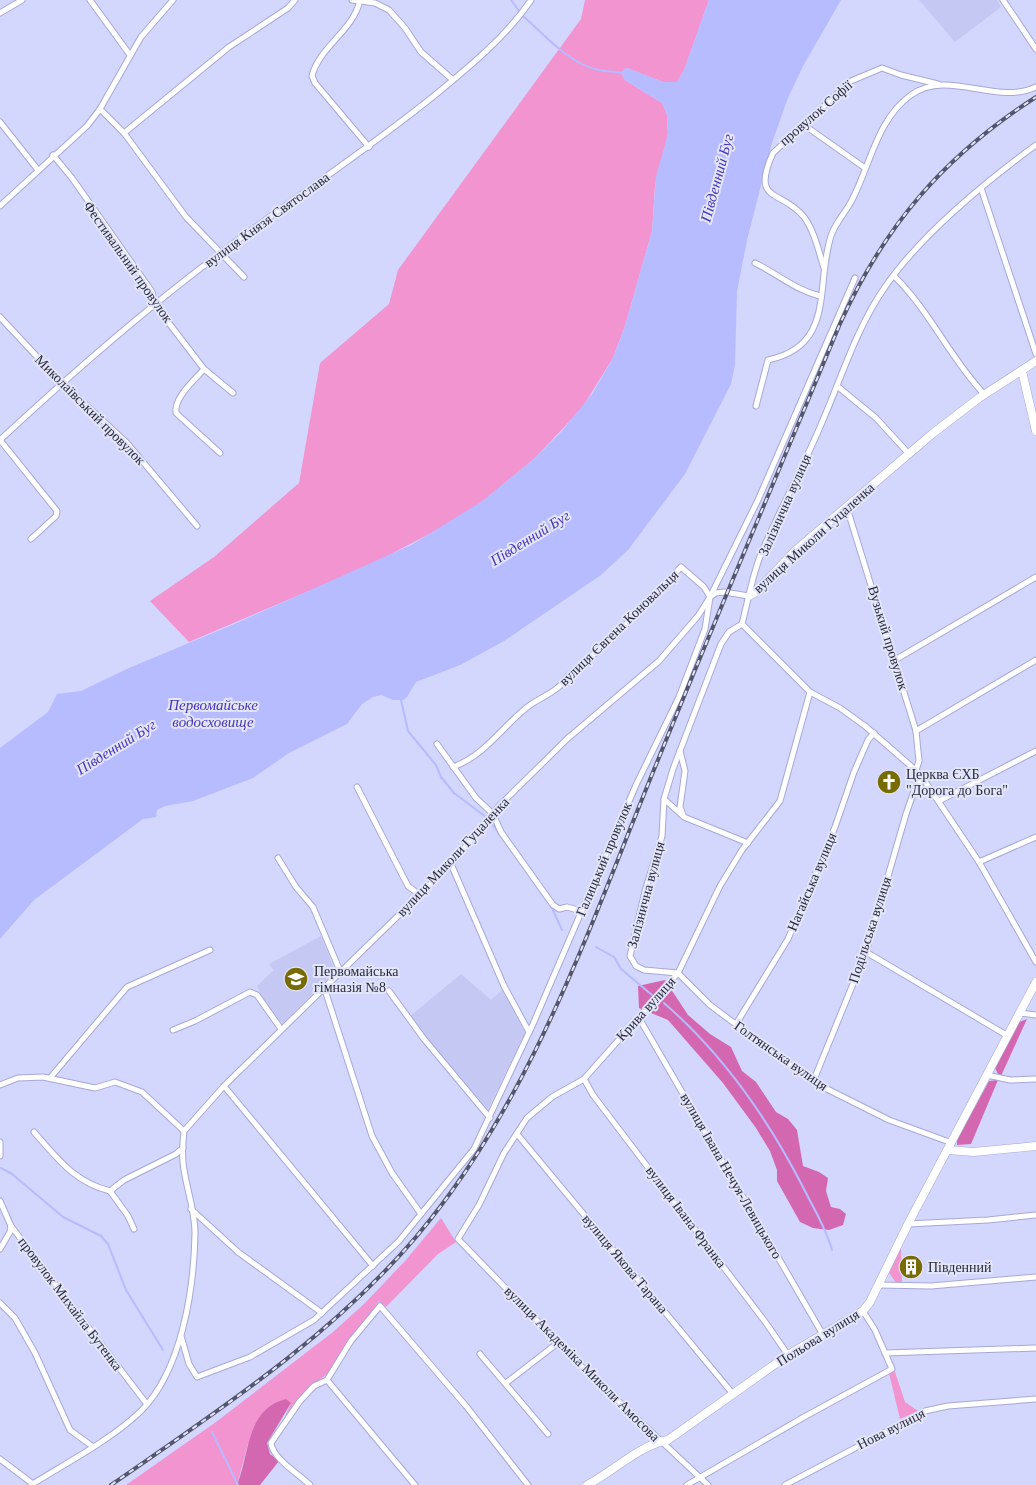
<svg xmlns="http://www.w3.org/2000/svg" width="1036" height="1485" font-family="'Times New Roman',serif">
<style>
.built{fill:#c5c8f2}
.green{fill:#f194d0}
.forest{fill:#d468b0}
.water{fill:#b7bbff}
.lines{fill:none;stroke-linecap:round;stroke-linejoin:round}
.stream{stroke:#b7bbff;stroke-width:2}
.street-casing{stroke:#a5a9d6;stroke-width:7}
.secondary-casing{stroke:#a5a9d6;stroke-width:9}
.street{stroke:#fff;stroke-width:5}
.secondary{stroke:#fff;stroke-width:8}
.rail-casing{stroke:#53566d;stroke-width:4}
.rail{stroke:#e3e5f9;stroke-width:2;stroke-dasharray:5.5;stroke-linecap:butt}
.labels{text-anchor:middle;dominant-baseline:central;stroke-width:4;stroke-linejoin:round;paint-order:stroke}
.street-label{font-size:14px;fill:#292b3d;stroke:#e3e5f9}
.poi-label{font-size:14px;fill:#292b3d;stroke:#e3e5f9;text-anchor:start}
.water-label{font-size:15px;font-style:italic;fill:#4734b3;stroke:#e3e5f9}
</style>
<rect width="100%" height="100%" fill="#d3d6fd"/>
<g class="built">
<path d="M919 0H997L1001 7 955 42Z"/>
<path d="M321 936 335 971 283 1023 280 1021 264 1001 257 986 274 970 269 965 271 963Z"/>
<path d="M461 974 491 1000 502 990 525 1033 488 1109 408 1018Z"/>
</g>
<g class="green">
<path d="M585 0H709L684 70 677 82H663L627 68 621 73 625 80 662 103 667 115 668 134 655 186 652 231 625 326 613 358 582 408 536 457 484 500 454 521 370 565 189 642 150 601 214 557 299 483 320 363 389 304 398 270 581 19Z"/>
<path d="M441 1218 456 1242 438 1254 386 1307 379 1301 327 1374 303 1393 285 1417 291 1403 248 1444 237 1485H126L216 1422 333 1332 364 1304 405 1261Z"/>
<path d="M901 1248 902 1284 896 1283 888 1271Z"/>
<path d="M893 1366 905 1402 918 1411 900 1419 889 1373Z"/>
</g>
<g class="forest">
<path d="M665 980 688 1015 710 1034 731 1047 742 1071 756 1082 776 1112 788 1119 797 1130 803 1166 819 1172 828 1178 826 1191 831 1207 840 1209 846 1214 843 1225 829 1230 813 1228 800 1222 777 1181V1170L770 1151 756 1128 723 1083 668 1020 639 1008 638 986Z"/>
<path d="M1027 1019 1001 1076H999L995 1068 1019 1022Z"/>
<path d="M998 1080 971 1144 957 1145V1140L989 1081Z"/>
<path d="M286 1399 291 1403 267 1443 270 1454 279 1461 260 1485H237C250 1453 246 1409 286 1399Z"/>
</g>
<path class="water" d="M709 0H841L803 66 787 100 771 146 747 240 737 291 735 365 731 384 685 474 628 550 601 575 504 641 460 665 416 682 407 697 403 700H393L381 695 373 697 362 704 347 724 289 753 253 778 193 801 165 806 157 810 156 817 143 819 34 900 0 939V748L48 712 57 694 81 691 129 668 232 625 411 545 484 500 536 457 561 432 592 394 613 358 625 326 652 231 656 176 668 134 667 115 662 103 625 80 621 73 624 69 627 68 663 82H677L684 70Z"/>
<g class="lines">
<g class="stream">
<path d="M511 0 519 11"/>
<path d="M523 16C545 35 569 64 599 70 606 72 614 71 622 73"/>
<path d="M401 700 408 731 436 765 441 777 454 793 486 817"/>
<path d="M493 825 552 908 562 930"/>
<path d="M596 947 614 957 621 969 652 995"/>
<path d="M664 1003C724 1055 769 1120 805 1191 815 1211 826 1228 832 1250"/>
<path d="M1 1168 12 1174 63 1217 101 1236 108 1244 126 1290 163 1350"/>
<path d="M212 1432 238 1485"/>
</g>
<g class="street-casing">
<g id="street">
<path d="M90 0 130 55"/>
<path d="M352 0 375 3 389 10 405 28 421 52 453 80"/>
<path d="M360 0C354 30 319 47 312 76L315 83 369 147"/>
<path d="M1003 0 1036 49"/>
<path d="M0 13 22 0"/>
<path d="M100 109 124 133 186 217 244 277"/>
<path d="M0 122 38 170"/>
<path d="M804 125 865 168"/>
<path d="M124 133 229 47 288 8 295 0"/>
<path d="M53 155 72 178 152 292 155 305 204 369 233 393"/>
<path d="M981 188 1036 354"/>
<path d="M0 206 87 126 100 109 141 37 173 0"/>
<path d="M755 263C778 274 795 290 820 296"/>
<path d="M824 268C819 252 814 230 804 217 782 189 750 204 773 153L851 81 882 68 901 75 938 84"/>
<path d="M894 276C930 311 950 358 984 394"/>
<path d="M0 317 56 377 127 443 197 526"/>
<path d="M204 369C194 381 174 397 176 413L220 453"/>
<path d="M837 386 876 418 909 454"/>
<path d="M756 406 768 360C836 346 815 285 831 236 835 223 846 212 852 200 870 166 877 119 911 95 948 68 996 106 1036 87"/>
<path d="M0 440C71 374 144 310 222 252 292 199 366 151 435 95 469 67 506 37 531 0"/>
<path d="M0 440 57 511 56 516 31 539"/>
<path d="M847 508 916 731 919 761 916 770"/>
<path d="M742 624 810 692 840 708 865 726 920 774 979 862 1036 962"/>
<path d="M895 660 1036 577"/>
<path d="M916 731 1036 660"/>
<path d="M437 744 476 798 493 814 501 832 553 905 559 909 567 907 581 911"/>
<path d="M680 751 685 771 680 807 683 815"/>
<path d="M453 767C486 755 503 725 530 705 543 696 559 691 567 677L614 637 681 567 704 587 710 597"/>
<path d="M357 787 408 886 420 895"/>
<path d="M664 799 684 817 748 843"/>
<path d="M939 801 1036 751"/>
<path d="M278 858 296 887 313 907 340 971"/>
<path d="M979 862 1036 837"/>
<path d="M451 864 504 986 529 1032"/>
<path d="M866 952 1008 1036"/>
<path d="M324 987 372 1136 392 1173 421 1214"/>
<path d="M389 991 424 1039 490 1118"/>
<path d="M1020 1013 1036 1015"/>
<path d="M639 1018 822 1333"/>
<path d="M736 1024 788 939 835 827 854 772 868 740 874 733"/>
<path d="M173 1030 195 1021 250 992 257 995 281 1029"/>
<path d="M987 1075 1010 1080 1036 1079"/>
<path d="M50 1078 127 987 210 950"/>
<path d="M584 1079 593 1095 766 1323 788 1355"/>
<path d="M813 1082 866 952 906 814 914 791 923 778"/>
<path d="M0 1085 18 1078 43 1077 95 1088 115 1082 142 1092 184 1131"/>
<path d="M224 1086 373 1266"/>
<path d="M34 1132C57 1158 74 1182 110 1191L124 1180 176 1154 183 1148"/>
<path d="M517 1134 733 1394"/>
<path d="M0 1142V1156"/>
<path d="M952 1143 889 1120 813 1082 710 1005 678 973 644 970 636 966 630 956 645 891 662 836 664 799 673 769 721 644 729 632 742 624C748 601 752 576 761 554 780 509 804 466 823 420 842 376 857 327 885 287 920 236 986 181 1036 145"/>
<path d="M110 1191 128 1216 134 1229"/>
<path d="M0 1201 11 1226 146 1403"/>
<path d="M191 1209 238 1252 322 1313"/>
<path d="M908 1224 988 1220 1036 1215"/>
<path d="M0 1249 10 1232 11 1226"/>
<path d="M879 1285 931 1286 1036 1277"/>
<path d="M0 1303 15 1318 35 1353 70 1430 92 1446"/>
<path d="M181 1336 189 1364 197 1377 250 1357 314 1320 399 1241 474 1149 533 1024 636 785 679 697 705 629 710 597 758 500 855 278"/>
<path d="M885 1353 1036 1348"/>
<path d="M480 1354 548 1434"/>
<path d="M327 1380 415 1485"/>
<path d="M506 1383 559 1342"/>
<path d="M0 1459 33 1484"/>
<path d="M31 1485C66 1463 111 1440 141 1411 182 1370 194 1289 195 1233 195 1209 185 1185 183 1162 182 1152 183 1141 184 1131L224 1086 451 864 499 806 567 739 659 661 698 616 710 597 716 593 724 592 749 596"/>
<path d="M310 1485C299 1474 273 1459 271 1443L300 1401 314 1386 327 1380 351 1341 380 1306 466 1406 528 1485"/>
<path d="M687 1485 804 1417 892 1369 875 1330 863 1311"/>
<path d="M708 1485 581 1366 458 1239 479 1205 504 1153 527 1118 552 1097 584 1079 678 973 720 886 742 850 780 801 810 692"/>
<path d="M785 1485 925 1411 948 1406 1036 1399"/>
</g>
</g>
<g class="secondary-casing">
<g id="secondary">
<path d="M1022 371 1036 431"/>
<path d="M749 596 757 591 795 551 932 434 979 398 1036 361"/>
<path d="M948 1150 974 1152 1036 1146"/>
<path d="M587 1485C613 1472 639 1445 668 1440L788 1355 863 1311 870 1302 908 1224 1036 982"/>
</g>
</g>
<use href="#street" class="street"/>
<use href="#secondary" class="secondary"/>
<g class="rail-casing">
<path id="rail" d="M111 1485C219 1410 331 1337 416 1237 528 1105 585 939 649 782 711 629 776 478 839 326 884 226 943 157 1036 97"/>
</g>
<use href="#rail" class="rail"/>
</g>
<defs>
<g id="church-disc" transform="scale(1.25)"><circle r="9.5" fill="#776b04" stroke="#e3e5f9"/><path d="M-1.2-6h2.4v3.5h3.3v2.4h-3.3V6h-2.4V-.1h-3.3v-2.4h3.3Z" fill="#fff"/></g>
<g id="school-disc" transform="scale(1.25)"><circle r="9.5" fill="#776b04" stroke="#e3e5f9"/><path d="M0-5L7-2L0 1L-7-2ZM-4 1L0 2.5L4 1V4Q0 6-4 4Z" fill="#fff"/></g>
<g id="building-disc" transform="scale(1.25)"><circle r="9.5" fill="#776b04" stroke="#e3e5f9"/><path d="M-4-6H4V6H1V3H-1V6H-4ZM-2.5-4.3h1.7v1.8h-1.7ZM.8-4.3h1.7v1.8H.8ZM-2.5-1h1.7V.8h-1.7ZM.8-1h1.7V.8H.8Z" fill="#fff"/></g>
</defs>
<g fill-rule="evenodd">
<use href="#church-disc" x="889" y="782"/>
<use href="#school-disc" x="296" y="979"/>
<use href="#building-disc" x="911" y="1267"/>
</g>
<g class="labels">
<g class="street-label">
<text transform="translate(816 113) rotate(-41)">провулок Софії</text>
<text transform="translate(267 220) rotate(-36)">вулиця Князя Святослава</text>
<text transform="translate(128 262) rotate(55)">Фестивальний провулок</text>
<text transform="translate(90 410) rotate(45)">Миколаївський провулок</text>
<text transform="translate(785 505) rotate(-66)">Залізнична вулиця</text>
<text transform="translate(814 538) rotate(-42)">вулиця Миколи Гуцаленка</text>
<text transform="translate(619 628) rotate(-44)">вулиця Євгена Коновальця</text>
<text transform="translate(888 638) rotate(73)">Вузький провулок</text>
<text transform="translate(453 857) rotate(-47)">вулиця Миколи Гуцаленка</text>
<text transform="translate(604 859) rotate(-67)">Галицький провулок</text>
<text transform="translate(812 882) rotate(-67)">Нагайська вулиця</text>
<text transform="translate(646 895) rotate(-75)">Залізнична вулиця</text>
<text transform="translate(870 930) rotate(-72)">Подільська вулиця</text>
<text transform="translate(646 1009) rotate(-48)">Крива вулиця</text>
<text transform="translate(781 1056) rotate(35)">Голтянська вулиця</text>
<text transform="translate(731 1176) rotate(60)">вулиця Івана Нечуя-Левицького</text>
<text transform="translate(686 1217) rotate(53)">вулиця Івана Франка</text>
<text transform="translate(625 1264) rotate(50)">вулиця Якова Тарана</text>
<text transform="translate(70 1304) rotate(53)">провулок Михайла Бутенка</text>
<text transform="translate(818 1338) rotate(-32)">Польова вулиця</text>
<text transform="translate(582 1364) rotate(45)">вулиця Академіка Миколи Амосова</text>
<text transform="translate(891 1429) rotate(-27)">Нова вулиця</text>
</g>
<g class="poi-label">
<text x="906" y="774">Церква ЄХБ<tspan x="906" dy="16">"Дорога до Бога"</tspan></text>
<text x="314" y="971">Первомайська<tspan x="314" dy="16">гімназія №8</tspan></text>
<text x="928" y="1267">Південний</text>
</g>
<g class="water-label">
<text transform="translate(717 178) rotate(-75)">Південний Буг</text>
<text transform="translate(530 538) rotate(-32)">Південний Буг</text>
<text x="213" y="705">Первомайське<tspan x="213" dy="17">водосховище</tspan></text>
<text transform="translate(116 747) rotate(-32)">Південний Буг</text>
</g>
</g>
</svg>
